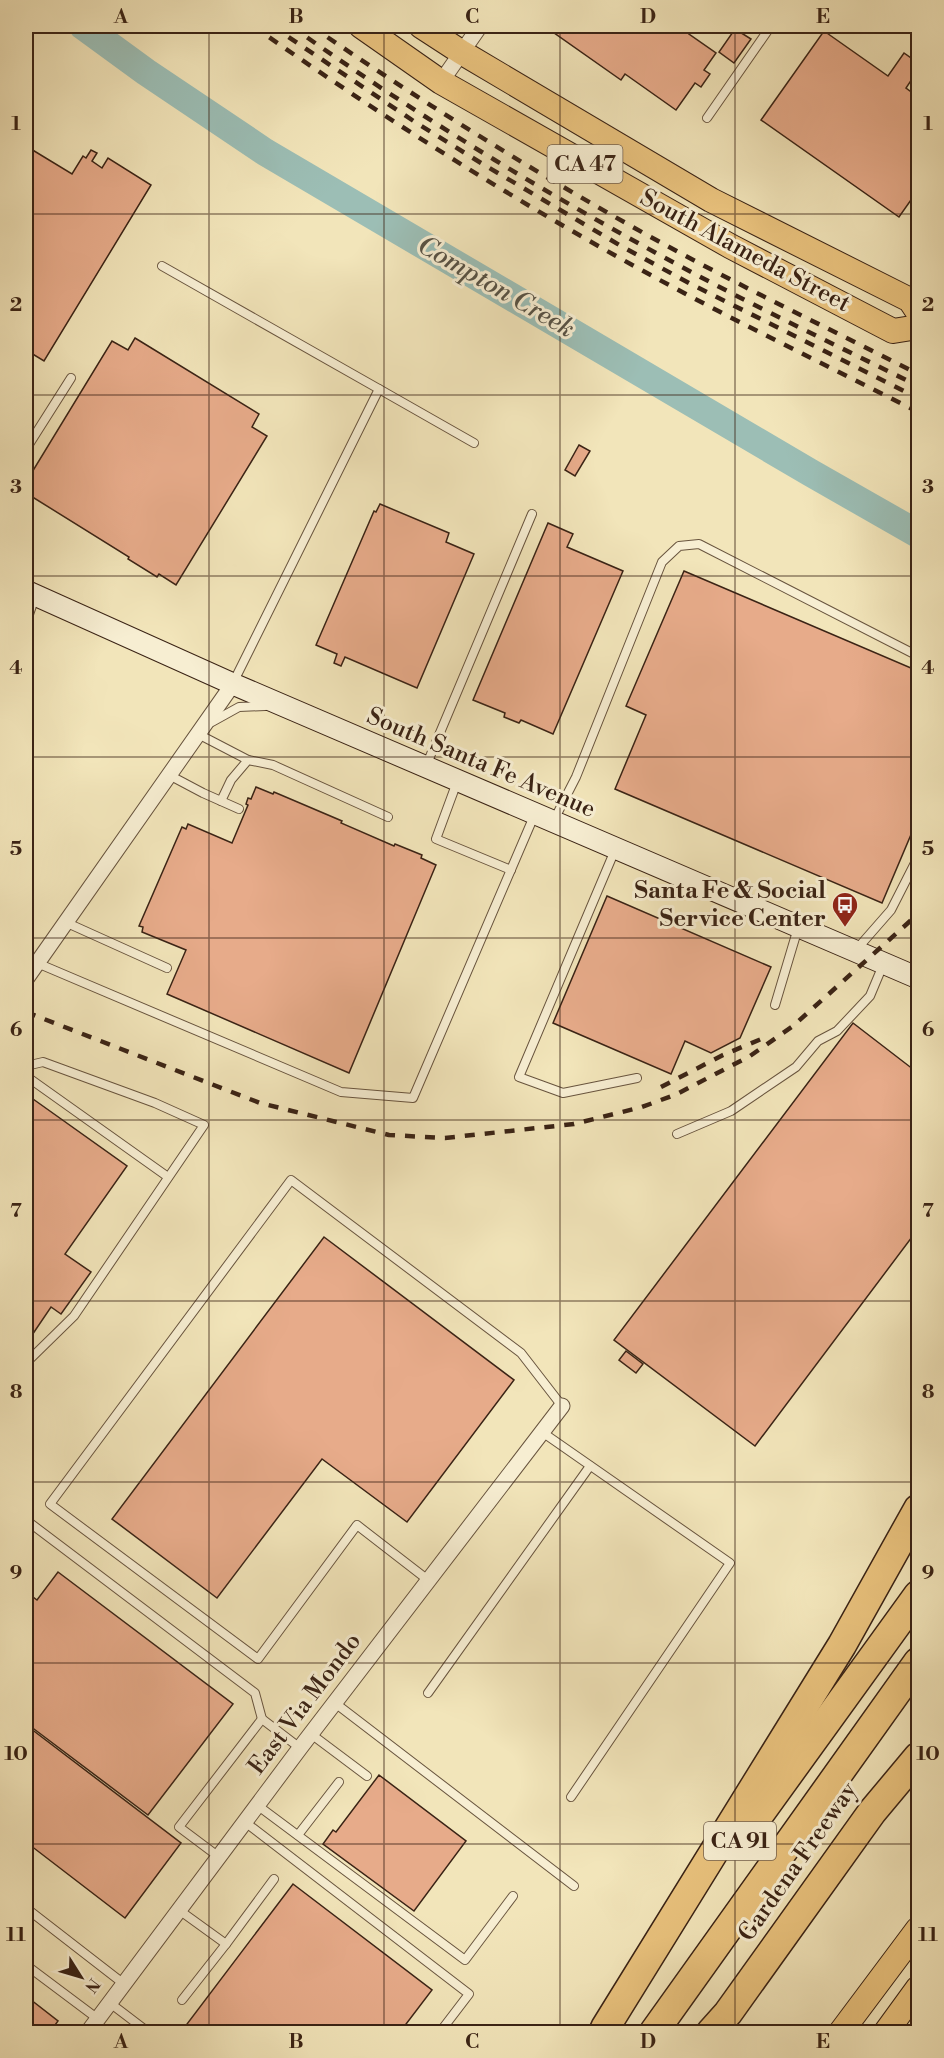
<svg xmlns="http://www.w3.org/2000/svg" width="944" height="2058" font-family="'Libre Bodoni',serif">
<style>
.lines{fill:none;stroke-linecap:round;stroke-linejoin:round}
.river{stroke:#9cbeb5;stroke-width:28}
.building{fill:#e7ab8a;stroke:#3a2315;stroke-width:1.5}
.lane-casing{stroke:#68543e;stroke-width:10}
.street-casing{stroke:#68543e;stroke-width:17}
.secondary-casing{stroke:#3a2315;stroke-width:23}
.primary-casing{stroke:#3a2315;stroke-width:26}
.highway-casing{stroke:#3a2315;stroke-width:31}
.lane{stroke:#f7eed2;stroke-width:8}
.street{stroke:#f7eed2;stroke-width:15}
.secondary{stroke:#f7eed2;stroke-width:21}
.primary{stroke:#e9c27d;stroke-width:24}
.highway{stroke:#e9c27d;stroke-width:28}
.rail{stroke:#3a2315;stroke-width:4.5;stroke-dasharray:10 10;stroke-linecap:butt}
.grid{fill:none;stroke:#3a2315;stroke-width:1.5;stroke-opacity:0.55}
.labels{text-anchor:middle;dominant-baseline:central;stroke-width:6;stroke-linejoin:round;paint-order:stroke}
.shield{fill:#f7eed2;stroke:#73604e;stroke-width:1.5}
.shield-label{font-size:22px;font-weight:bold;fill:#3a2315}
.street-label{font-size:24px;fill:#3a2315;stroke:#f7eed2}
.poi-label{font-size:24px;font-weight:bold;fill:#3a2315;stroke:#f7eed2;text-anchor:end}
.water-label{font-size:26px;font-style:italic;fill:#575245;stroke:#f7eed2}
.neatline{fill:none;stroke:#3a2315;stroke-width:2}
.grid-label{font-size:20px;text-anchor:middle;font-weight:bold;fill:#3a2315}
</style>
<rect width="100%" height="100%" fill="#f2e5ba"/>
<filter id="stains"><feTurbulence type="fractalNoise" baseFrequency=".00333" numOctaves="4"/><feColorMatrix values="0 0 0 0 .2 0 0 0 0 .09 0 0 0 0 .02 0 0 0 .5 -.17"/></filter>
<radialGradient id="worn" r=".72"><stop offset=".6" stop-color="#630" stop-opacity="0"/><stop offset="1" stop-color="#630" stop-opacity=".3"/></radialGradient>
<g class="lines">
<path class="river" d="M83 26 146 72 265 152 811 473 918 534"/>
</g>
<g class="building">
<path d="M553 26H695L689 34 716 53 704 70 710 74 701 87 695 83 676 110 625 74 621 80 550 30Z"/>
<path d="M735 29 751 39 734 63 719 52Z"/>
<path d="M824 31 888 76 904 53 918 63V70L906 88 918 97V190L899 217 761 120Z"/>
<path d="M26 146 72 174 83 156 86 158 91 150 97 153 92 161 102 168 108 158 151 185 44 361 26 350Z"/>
<path d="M135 338 259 414 252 427 267 436 176 585 159 574 157 577 128 559 129 557 26 493V482L112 341 128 350Z"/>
<path d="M579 445 590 451 575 476 565 470Z"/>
<path d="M380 504 449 533 446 542 474 554 417 688 345 657 341 666 334 663 337 654 316 645 374 511 376 512Z"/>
<path d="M548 523 573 534 567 547 623 571 553 734 521 720 519 723 504 717 505 713 473 700Z"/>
<path d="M684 571 918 671V818L882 903 615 789 646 715 626 706Z"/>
<path d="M256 787 273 794 274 792 342 821 341 823 394 846 395 844 422 855 421 858 436 865 349 1073 167 994 186 950 142 932 143 927 139 926 182 827 186 829 188 824 232 843 248 805 246 804 248 798 251 799Z"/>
<path d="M607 896 771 967 740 1038 711 1053 685 1041 671 1074 553 1023Z"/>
<path d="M853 1023 918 1073V1229L755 1446 614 1340Z"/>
<path d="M26 1094 127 1166 65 1254 91 1272 61 1314 51 1307 26 1344Z"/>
<path d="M324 1237 514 1380 407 1522 322 1459 217 1598 112 1519Z"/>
<path d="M626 1351 643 1364 636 1373 619 1360Z"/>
<path d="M58 1572 233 1704 148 1815 26 1723V1608L33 1597 37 1600Z"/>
<path d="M26 1725 181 1843 125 1918 26 1842Z"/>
<path d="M379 1775 466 1841 414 1911 323 1844 333 1830 336 1832Z"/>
<path d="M293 1884 432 1990 400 2032H198L187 2024Z"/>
<path d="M26 1996 58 2021 50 2032H26Z"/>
</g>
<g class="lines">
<g class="lane-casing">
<g id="lane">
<path d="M707 118 771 26"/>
<path d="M162 266 379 389 233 683"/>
<path d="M379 389 474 443"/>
<path d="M26 449 71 378"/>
<path d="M26 623 35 597"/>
<path d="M212 722 239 707 265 706"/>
<path d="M198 734 248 760"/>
<path d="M426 766 532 514"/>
<path d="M169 775 203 793 239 809"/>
<path d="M457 782 436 839 511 870"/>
<path d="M221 801 231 780 248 760 273 765 388 817"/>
<path d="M554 820 576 777 662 562 679 546 699 544 918 656"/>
<path d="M615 850 519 1077 563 1093 637 1078"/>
<path d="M65 922 167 968"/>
<path d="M856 950 891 910 918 857"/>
<path d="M37 963 341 1092 413 1098 534 816"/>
<path d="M775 1005 798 928"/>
<path d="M26 1066 43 1062 155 1103 204 1125 74 1316 26 1363"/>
<path d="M26 1076 168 1177"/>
<path d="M677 1134 731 1111 796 1067 818 1041 837 1031 870 996 883 965"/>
<path d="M542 1432 730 1563 571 1797"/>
<path d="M26 1521V1520L255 1693 262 1719"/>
<path d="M428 1580 357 1525 258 1659 50 1504 291 1180 521 1353 562 1406"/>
<path d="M428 1693 590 1466"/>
<path d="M335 1703 574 1886"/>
<path d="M311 1734 367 1776"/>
<path d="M257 1805 465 1960 513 1896"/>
<path d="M245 1822 469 1994 440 2032"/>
<path d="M298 1835 339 1782"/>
<path d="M219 1857 179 1827 262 1719 300 1748"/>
<path d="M26 1908 124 1984"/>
<path d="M179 1910 226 1944 274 1879"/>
<path d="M26 1965 98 2019"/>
<path d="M182 2000 226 1944"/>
<path d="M110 2003 148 2032"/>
</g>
</g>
<g class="street-casing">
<g id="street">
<path d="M441 82 480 26"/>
<path d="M26 979 233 684"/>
<path d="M88 2032 300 1748 562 1406"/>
</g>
</g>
<g class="secondary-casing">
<path id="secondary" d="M26 591 233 684 918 978"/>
</g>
<g class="primary-casing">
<g id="primary">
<path d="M361 26 441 82 730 246 893 331 918 327"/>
<path d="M421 26 461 52 711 200 910 300 918 312"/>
<path d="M841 2032 918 1929"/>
<path d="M886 2032 918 1988"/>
</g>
</g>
<g class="highway-casing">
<g id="highway">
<path d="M738 1844 918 1595"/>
<path d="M605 2028 842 1645 918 1509"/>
<path d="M654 2032 918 1662"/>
<path d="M711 2032 728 2013 872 1812 918 1757"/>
</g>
</g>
<use href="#lane" class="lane"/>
<use href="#street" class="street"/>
<use href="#secondary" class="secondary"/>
<use href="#primary" class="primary"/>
<use href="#highway" class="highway"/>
<g class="rail">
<path d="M253 26C391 123 535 214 684 293 761 334 840 372 918 412"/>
<path d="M272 26 415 122 481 163 621 246 689 283 918 398"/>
<path d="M291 26C417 116 558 201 695 274 768 313 844 349 918 386"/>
<path d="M311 26C415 97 521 164 631 226 725 279 822 325 918 374"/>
<path d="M26 1012 260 1103 389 1135 445 1138 574 1124 642 1107 677 1094 750 1056 793 1026 918 914"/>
<path d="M661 1087 723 1055 766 1037"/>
</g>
</g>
<path class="grid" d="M209 26V2032M384 26V2032M560 26V2032M735 26V2032M26 214H918M26 395H918M26 576H918M26 757H918M26 938H918M26 1120H918M26 1301H918M26 1482H918M26 1663H918M26 1844H918"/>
<defs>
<g id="bus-pin" transform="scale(1.35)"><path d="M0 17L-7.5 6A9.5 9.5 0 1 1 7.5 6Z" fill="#8f2418" stroke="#f7eed2"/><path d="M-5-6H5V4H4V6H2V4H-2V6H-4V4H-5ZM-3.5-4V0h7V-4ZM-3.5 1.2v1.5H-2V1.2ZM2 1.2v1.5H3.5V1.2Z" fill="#fff"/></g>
</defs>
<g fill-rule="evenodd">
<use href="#bus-pin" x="845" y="905"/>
</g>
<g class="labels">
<g class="shield">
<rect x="547.5" y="145" width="75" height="38" rx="4.5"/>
<rect x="704" y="1822" width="72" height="38" rx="4.5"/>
</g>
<g class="shield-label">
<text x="585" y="164">CA 47</text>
<text x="740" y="1841">CA 91</text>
</g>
<g class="street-label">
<text transform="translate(745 251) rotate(28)">South Alameda Street</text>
<text transform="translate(481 763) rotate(23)">South Santa Fe Avenue</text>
<text transform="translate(305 1704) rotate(-53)">East Via Mondo</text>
<text transform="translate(798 1862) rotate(-55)">Gardena Freeway</text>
</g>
<g class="poi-label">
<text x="826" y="891">Santa Fe &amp; Social<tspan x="826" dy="28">Service Center</tspan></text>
</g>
<g class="water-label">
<text transform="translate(496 287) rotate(30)">Compton Creek</text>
</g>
</g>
<rect width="944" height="2058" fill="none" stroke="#f2e5ba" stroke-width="66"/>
<g transform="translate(81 1977) rotate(127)" stroke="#f7eed2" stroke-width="4.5" paint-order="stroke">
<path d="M0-4.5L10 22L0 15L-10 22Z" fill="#3a2315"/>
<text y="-9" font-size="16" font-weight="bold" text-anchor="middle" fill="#3a2315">N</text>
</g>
<rect x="33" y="33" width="878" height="1992" class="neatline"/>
<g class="grid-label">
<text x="121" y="23">A</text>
<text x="296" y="23">B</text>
<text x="472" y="23">C</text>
<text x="648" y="23">D</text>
<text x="823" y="23">E</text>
<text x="16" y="130">1</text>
<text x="928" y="130">1</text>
<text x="16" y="311">2</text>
<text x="928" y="311">2</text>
<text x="16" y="493">3</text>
<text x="928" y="493">3</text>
<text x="16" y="674">4</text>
<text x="928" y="674">4</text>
<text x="16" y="855">5</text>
<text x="928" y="855">5</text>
<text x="16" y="1036">6</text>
<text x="928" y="1036">6</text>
<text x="16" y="1217">7</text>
<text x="928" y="1217">7</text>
<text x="16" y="1398">8</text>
<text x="928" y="1398">8</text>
<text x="16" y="1579">9</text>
<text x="928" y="1579">9</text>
<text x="16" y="1760">10</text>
<text x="928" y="1760">10</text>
<text x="16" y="1941">11</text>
<text x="928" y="1941">11</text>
<text x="121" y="2048">A</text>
<text x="296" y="2048">B</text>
<text x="472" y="2048">C</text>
<text x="648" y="2048">D</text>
<text x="823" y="2048">E</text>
</g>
<rect width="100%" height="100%" filter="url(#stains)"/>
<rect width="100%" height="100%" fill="url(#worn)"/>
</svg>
